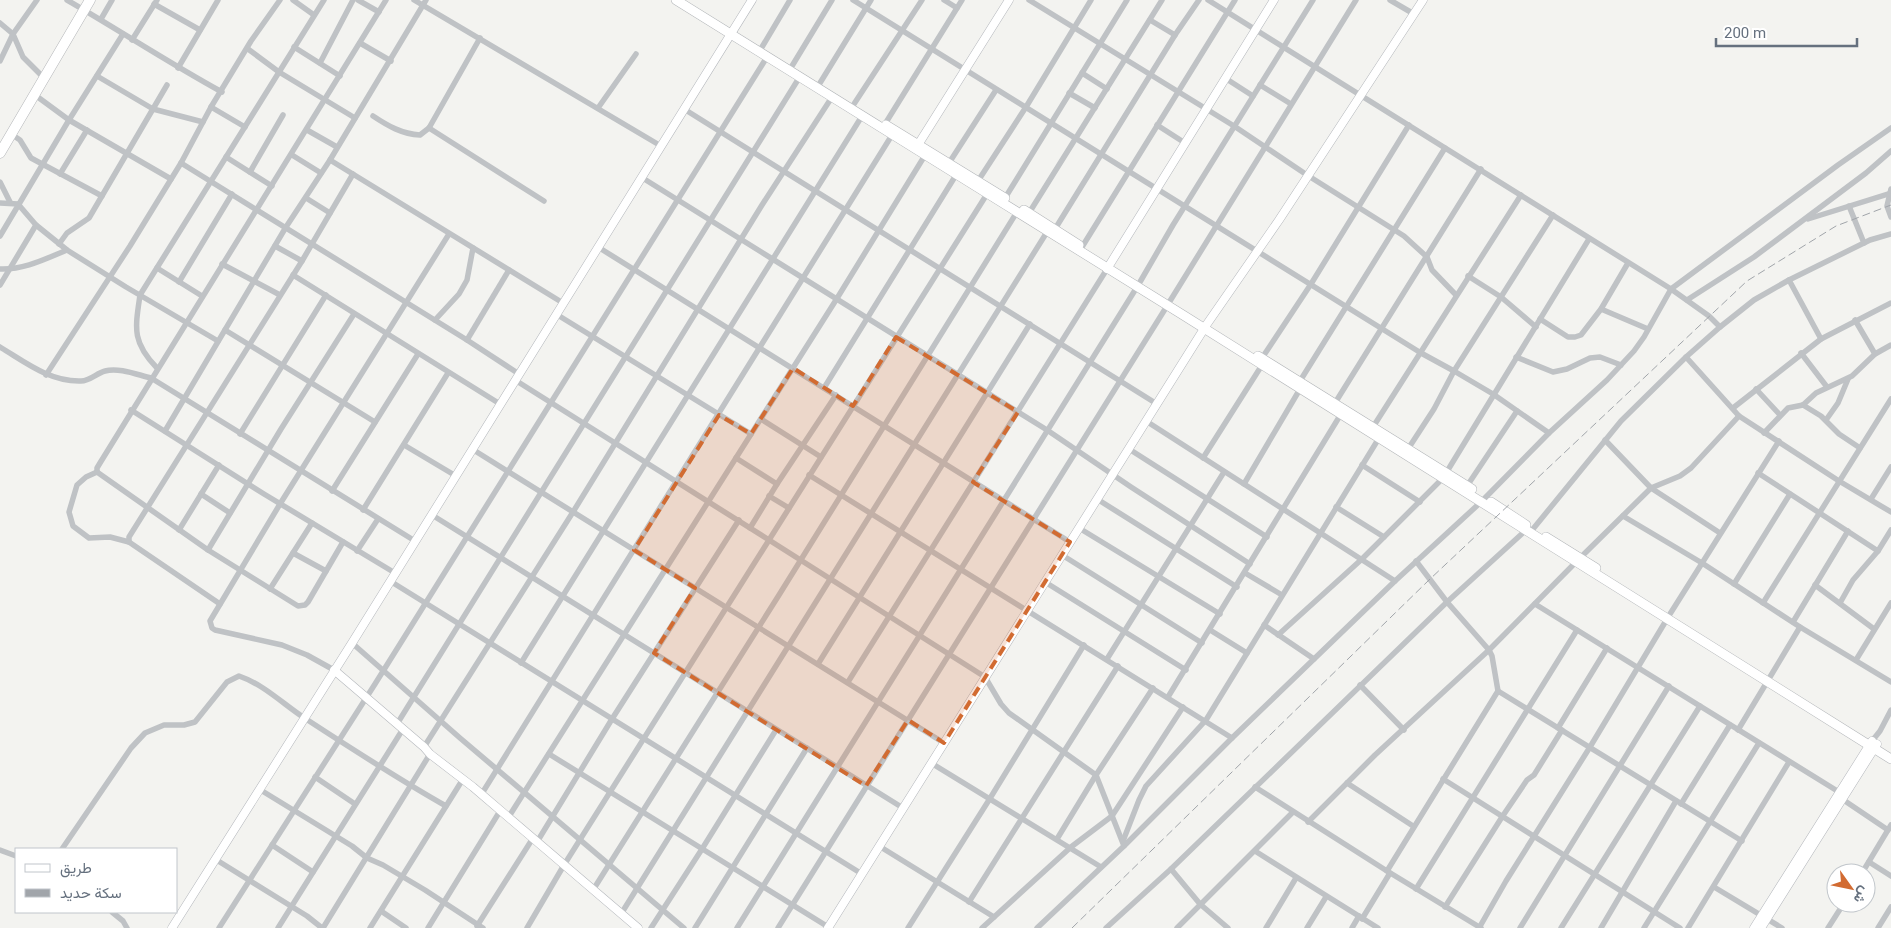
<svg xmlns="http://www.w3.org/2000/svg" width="1891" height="928" font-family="Roboto,Vazirmatn,sans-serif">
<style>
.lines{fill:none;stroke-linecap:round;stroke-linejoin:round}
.secondary-casing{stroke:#b4b7bc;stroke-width:9}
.primary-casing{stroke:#b3b6b9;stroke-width:10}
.highway-casing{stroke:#b4b6b9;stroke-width:11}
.street{stroke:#bfc2c5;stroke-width:5.5}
.secondary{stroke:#fff;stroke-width:8}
.primary{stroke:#fff;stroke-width:9}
.highway{stroke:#fff;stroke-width:10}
.rail{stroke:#a1a5aa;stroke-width:1;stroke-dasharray:8 4;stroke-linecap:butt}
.marked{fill:#d26b31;fill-opacity:0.2;stroke:#d26b31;stroke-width:4;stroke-dasharray:10 6;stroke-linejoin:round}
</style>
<rect width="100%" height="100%" fill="#f3f3f0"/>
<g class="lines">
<g class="secondary-casing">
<g id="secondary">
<path d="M916 148 1009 0"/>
<path d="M1107 269 1274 0"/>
<path d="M334 670 424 747 430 754 473 787 638 928"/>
<path d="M172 928 352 643 752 0"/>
<path d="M828 928 1207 324 1279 220 1423 0"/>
<path d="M1754 928 1872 741"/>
<path d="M1761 928 1877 744"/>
</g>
</g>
<g class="primary-casing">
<g id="primary">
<path d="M676 0 1183 315 1891 759"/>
<path d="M886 125 1005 198"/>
<path d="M1024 210 1079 245"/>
<path d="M1258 356 1472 489"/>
<path d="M1491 502 1526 525"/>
<path d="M1546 537 1596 568"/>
</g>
</g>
<g class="highway-casing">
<path id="highway" d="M0 153 90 0"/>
</g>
<g class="street">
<path d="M67 0C119 30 169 63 222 92"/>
<path d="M293 0 314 15"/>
<path d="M358 0 379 12"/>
<path d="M414 0 661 146"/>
<path d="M853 0 1421 353 1454 371 1434 409 1408 449"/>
<path d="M944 0 957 8"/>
<path d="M1029 0 1234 126 1307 175 1404 236 1427 257 1432 270 1456 295"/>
<path d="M1208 0 1671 289 1709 316 1720 327"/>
<path d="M1390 0 1414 14"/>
<path d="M154 4 200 30"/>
<path d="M101 19 112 0"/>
<path d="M1150 20 1175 35"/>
<path d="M0 23 13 34 23 57 44 78"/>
<path d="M132 40 157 0"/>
<path d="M360 43 391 61"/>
<path d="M294 47 340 76"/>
<path d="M762 47 790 0"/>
<path d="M248 49 279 72 355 118"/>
<path d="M0 61 13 34 37 0"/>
<path d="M320 63 353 0"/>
<path d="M792 66 832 0"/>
<path d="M178 68 218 0"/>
<path d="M1082 73 1107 89"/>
<path d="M97 76 153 109 203 122"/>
<path d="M1225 78 1253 96"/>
<path d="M820 83 871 0"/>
<path d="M1260 85 1291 104"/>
<path d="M1069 93 1095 108"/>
<path d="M35 95 69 120 171 179"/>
<path d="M854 104 922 0"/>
<path d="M211 107 245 127"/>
<path d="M598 108 636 54"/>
<path d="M684 109 1157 404"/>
<path d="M373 116C388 126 402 134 420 135L429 128 480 38"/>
<path d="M885 124 962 0"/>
<path d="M1157 125 1185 143"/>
<path d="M429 128 544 201"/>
<path d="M307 130 337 147"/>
<path d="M11 134 20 140 31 158 102 196"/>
<path d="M292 155 321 173"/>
<path d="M226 157 272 186"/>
<path d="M330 160 563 303"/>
<path d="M181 163 467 340 519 374"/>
<path d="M949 163 996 90"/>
<path d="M250 172 283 115"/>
<path d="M60 174 87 130"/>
<path d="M641 177 1047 430 1131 487 1250 564"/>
<path d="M978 181 1026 107 1091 0"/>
<path d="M0 182 10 202"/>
<path d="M1891 189 1887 206 1891 217"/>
<path d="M987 194 769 540 985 677 1001 704 1009 713 1096 775 1124 846"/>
<path d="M306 198 330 213"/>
<path d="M1005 198 1127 0"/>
<path d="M0 203 18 204 36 225 67 250 126 287 218 341"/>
<path d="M1849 206 1864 243"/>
<path d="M1029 213 1162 0"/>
<path d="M1808 219 1891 193"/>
<path d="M1055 229 1175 35 1199 0"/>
<path d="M0 236 69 120 123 34"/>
<path d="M59 244 67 233 89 218 167 85"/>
<path d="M275 246 302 261"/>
<path d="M598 247 1070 542"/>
<path d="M1082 247 1235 0"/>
<path d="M222 264 280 295"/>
<path d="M157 268 202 296"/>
<path d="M0 269C24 270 45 259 67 250"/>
<path d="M293 275 500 404"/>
<path d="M1468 276 1501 297 1536 327"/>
<path d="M1789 280 1821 339"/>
<path d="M179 282 232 194"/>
<path d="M1140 282 1173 225 1313 0"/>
<path d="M0 285 36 225"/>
<path d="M1687 300 1754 257 1866 173 1891 151"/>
<path d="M1170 301 1356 0"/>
<path d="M1601 309 1648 329"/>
<path d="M556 314 751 434"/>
<path d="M1540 319 1568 337H1575L1581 335 1601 309 1628 263"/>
<path d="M435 320 459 294 467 280 473 248"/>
<path d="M1855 320 1875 354"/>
<path d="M225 330 375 422"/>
<path d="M467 340 509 270"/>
<path d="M0 347C25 362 50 382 81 381 90 381 97 373 105 371 119 367 138 375 151 378L415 541"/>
<path d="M1801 353 1827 387"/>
<path d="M1516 357 1553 372 1567 369 1590 358 1600 357 1621 365"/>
<path d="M1686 357 1739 416 1839 481 1891 512"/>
<path d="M1262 358 1311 284 1409 125"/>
<path d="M157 368C132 342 135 329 140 295L324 0"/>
<path d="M46 375 130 246 181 163 211 107 251 41 280 0"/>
<path d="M515 380 769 540 564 865 527 928"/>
<path d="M1300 381 1445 148"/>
<path d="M824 388 956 175"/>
<path d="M1756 389 1780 415"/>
<path d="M1335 403 1481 169"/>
<path d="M1803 405 1821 416 1839 434 1860 448"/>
<path d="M1733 408 1821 339 1891 303"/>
<path d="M131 410 264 494 395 573"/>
<path d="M761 419 821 457"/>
<path d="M1826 420 1838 403 1848 379"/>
<path d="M1146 421 1395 581"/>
<path d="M1373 427 1521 195"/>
<path d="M165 431 286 227 330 160 426 0"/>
<path d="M1549 433 1493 394 1454 371 1553 215"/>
<path d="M1764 433 1788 408 1803 405 1816 393 1852 376 1875 354 1891 345"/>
<path d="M240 434 326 295"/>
<path d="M1605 440 1651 488 1720 533"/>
<path d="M404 445 456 476"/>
<path d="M472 449 944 743"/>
<path d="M1129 449 1267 537"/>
<path d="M736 458 777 484"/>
<path d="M1203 458 1262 365"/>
<path d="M1362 465 1420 502"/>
<path d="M97 472V468L100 463 386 0"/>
<path d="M97 472 208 550 298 606 305 605 308 602 343 542"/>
<path d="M97 472 86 477 77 485 69 512 73 526 89 538 110 537 129 542 220 604"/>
<path d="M1758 473 1878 551"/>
<path d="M809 475 1232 738"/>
<path d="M1244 484 1300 389"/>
<path d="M1467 486 1517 411"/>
<path d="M332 491 418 354"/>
<path d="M201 494 230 513"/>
<path d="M769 496 789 508"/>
<path d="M1097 499 1237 587"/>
<path d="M1871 499 1891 467"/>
<path d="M1336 507 1384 537"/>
<path d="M363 510 448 373"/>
<path d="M432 515 903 808"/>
<path d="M1623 516 1702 563 1800 627 1891 682"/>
<path d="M750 528 777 484 836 395"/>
<path d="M1079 528 1220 614"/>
<path d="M1533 529 1621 421 1686 357 1720 327 1754 300 1789 280 1870 240 1891 234"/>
<path d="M179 530 219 465"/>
<path d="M129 542V537L302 261 353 174"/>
<path d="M208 550 281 429 354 314"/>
<path d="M357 551 378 519"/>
<path d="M293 553 326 571"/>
<path d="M1062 555 1202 643"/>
<path d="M1580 558 1651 488 1680 476 1691 468 1739 416"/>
<path d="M1245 573 1282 595"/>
<path d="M390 581 862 874"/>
<path d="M1045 582 1186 670"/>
<path d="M1734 584 1790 494"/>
<path d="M1815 585 1874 629"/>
<path d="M270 589 312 523"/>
<path d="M1763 603 1891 399"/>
<path d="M1840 603 1853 580 1878 551 1891 530"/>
<path d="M1535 604 1839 792"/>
<path d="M1670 614 1779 441"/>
<path d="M1793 622 1848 531"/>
<path d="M1264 625 1314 659"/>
<path d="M1210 630 1247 653"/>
<path d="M1278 635 1362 559 1443 478 1589 239"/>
<path d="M352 643 460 738 684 928"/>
<path d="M1107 659 1224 472"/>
<path d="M1856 660 1891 603"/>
<path d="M521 663 862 116"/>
<path d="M818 664 1030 324"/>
<path d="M334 670 307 655 282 645 215 630 212 628 210 621 280 504 449 234"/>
<path d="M1770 677 1800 627"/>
<path d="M848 682 1107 269"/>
<path d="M1360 685 1404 730"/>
<path d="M1498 691 1742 841"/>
<path d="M1168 697 1341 414"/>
<path d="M397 724 799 78"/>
<path d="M1558 728 1607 648"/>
<path d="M1738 730 1767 682"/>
<path d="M1872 741 1880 731 1891 710"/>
<path d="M424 747 573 512 762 205 832 97"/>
<path d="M549 754 830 928"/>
<path d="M931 763 1101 867"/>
<path d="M315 777 355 804"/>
<path d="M1443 779 1680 928"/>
<path d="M1347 783 1413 826"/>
<path d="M1255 787 1387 871 1481 928"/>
<path d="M259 789 352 846 367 858 383 865 425 890 483 928"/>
<path d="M481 795 892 135"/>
<path d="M1842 799 1888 830"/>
<path d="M1681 804 1730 725"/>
<path d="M508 818 836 300 927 152"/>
<path d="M1308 822 1375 755 1489 650 1576 562"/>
<path d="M1057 839 1096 775 1153 688"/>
<path d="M1123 841 1139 800 1146 786 1206 720 1379 438"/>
<path d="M537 842 612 719 739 520"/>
<path d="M272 845 313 872"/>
<path d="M879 846 994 917"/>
<path d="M62 849 131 748 145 733 164 725H184L195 722 227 682 239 676C265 685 284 705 306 719 352 749 398 779 446 806"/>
<path d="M0 850 16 856"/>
<path d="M1255 851 1378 928"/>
<path d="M215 859 307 916 322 928"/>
<path d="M1869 862 1891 876"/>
<path d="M1171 869 1200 904 1228 928"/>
<path d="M1387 871 1498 691 1492 656 1489 650 1447 602 1416 561"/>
<path d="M1862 873 1891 825"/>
<path d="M1714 887 1782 928"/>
<path d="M1416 889 1577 630"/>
<path d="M593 890 779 595 1017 212"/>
<path d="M969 902 1118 666"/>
<path d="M1445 907 1502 817 1527 780 1534 775 1562 730"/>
<path d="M381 911 406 928"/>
<path d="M112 912 123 921 127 928"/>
<path d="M621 914 1047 232"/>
<path d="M1362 919 1390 873"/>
<path d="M477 926 533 838"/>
<path d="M219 928 375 684 767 57"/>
<path d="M278 928 403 729"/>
<path d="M323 928 430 754"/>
<path d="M370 928 463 779"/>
<path d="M428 928 500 811"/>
<path d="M651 928 702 849 776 730"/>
<path d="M695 928 807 748"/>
<path d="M737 928 1137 287"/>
<path d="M778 928 1167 306"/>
<path d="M908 928 989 800 1084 645"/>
<path d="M982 928 1071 847 1112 816 1183 707"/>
<path d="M1037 928 1124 846 1232 738 1395 581 1481 502 1549 433 1607 380 1634 351 1644 337 1671 289 1838 165 1891 128"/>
<path d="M1106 928 1171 869 1447 602 1525 531"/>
<path d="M1177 928 1293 812"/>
<path d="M1266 928 1296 878"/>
<path d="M1307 928 1326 897"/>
<path d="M1352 928 1359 916"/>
<path d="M1479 928 1506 881 1590 747 1667 619"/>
<path d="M1520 928 1669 686"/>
<path d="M1561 928 1700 706"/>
<path d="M1601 928 1676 801"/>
<path d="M1644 928 1759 743"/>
<path d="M1688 928 1789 762"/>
<path d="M1828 928 1844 903"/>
<path d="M1878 928 1891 907"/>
</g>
<use href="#secondary" class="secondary"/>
<use href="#primary" class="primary"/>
<use href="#highway" class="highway"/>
<path class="rail" d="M1072 928 1429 580 1747 281 1836 226 1891 205"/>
</g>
<path class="marked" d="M896 337 1018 412 973 482 1070 542 944 743 908 720 866 786 654 653 695 588 634 550 719 415 751 434 793 368 853 406Z"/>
<rect x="15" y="848" width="162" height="65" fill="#ffffff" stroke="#c1c6cb"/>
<rect x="25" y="864" width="25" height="8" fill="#ffffff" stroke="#c1c6cb"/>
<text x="60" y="873" font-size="15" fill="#65707e">طريق</text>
<rect x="25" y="889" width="25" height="8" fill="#a1a5aa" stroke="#c1c6cb"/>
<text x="60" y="898" font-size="15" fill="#65707e">سكة حديد</text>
<g transform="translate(1851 888) rotate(123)"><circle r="24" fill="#ffffff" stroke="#c1c6cb"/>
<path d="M0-4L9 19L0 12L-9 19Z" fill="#d26b31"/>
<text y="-8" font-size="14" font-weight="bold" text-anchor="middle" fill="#65707e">ش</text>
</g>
<path d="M1716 38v8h141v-8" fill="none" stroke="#65707e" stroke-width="2.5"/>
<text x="1724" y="38" font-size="15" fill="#65707e" stroke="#ffffff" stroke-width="4" paint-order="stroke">200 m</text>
</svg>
